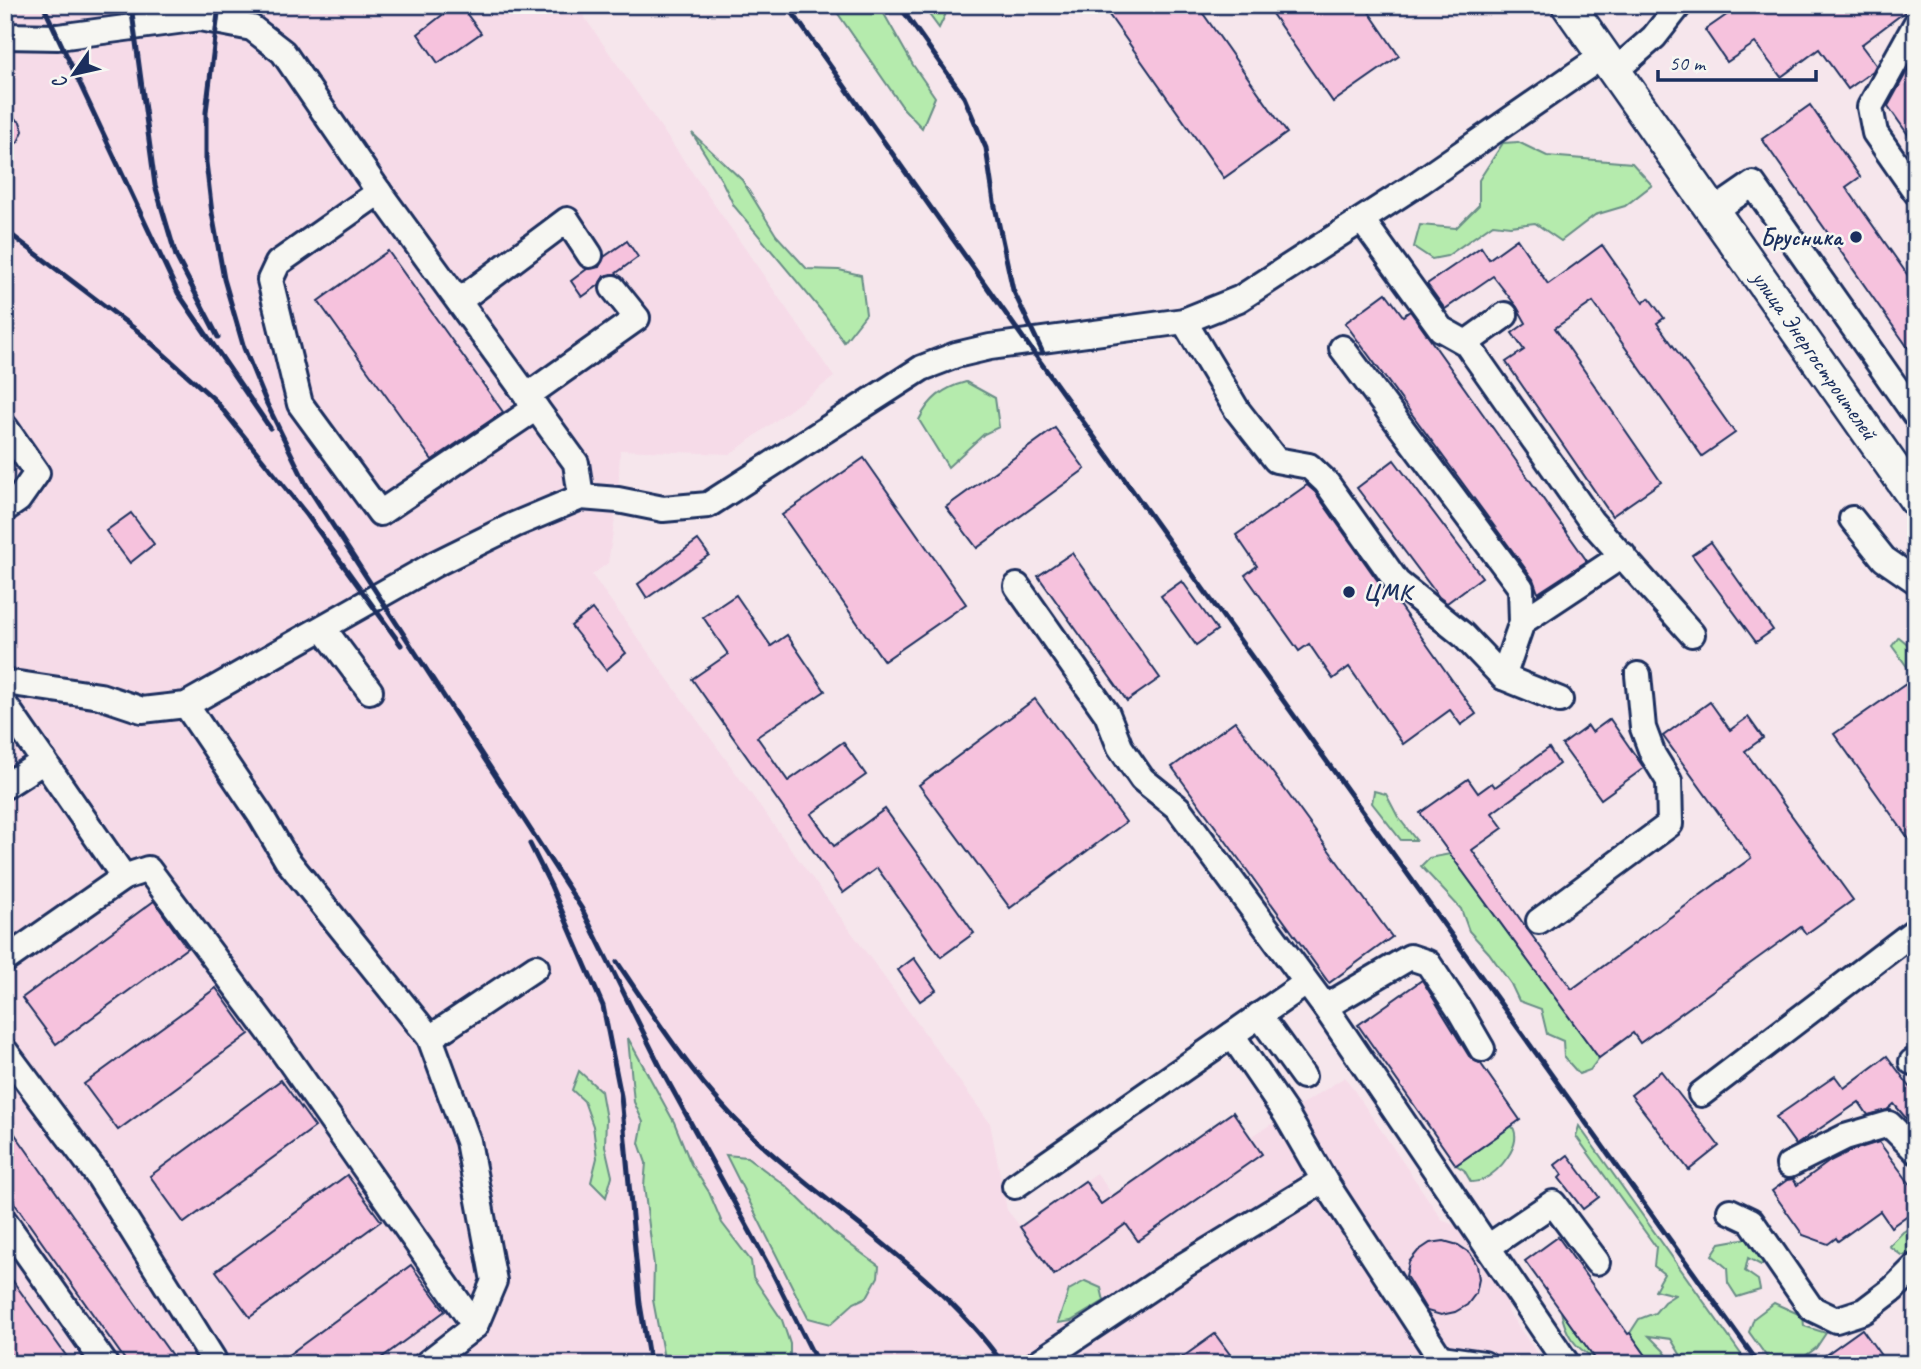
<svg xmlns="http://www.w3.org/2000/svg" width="1921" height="1369" font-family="Caveat,sans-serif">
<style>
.built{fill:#f6dbe8}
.green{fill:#b5ebad;stroke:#688d86;stroke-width:2}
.building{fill:#f6c2dd;stroke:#1b2f5e;stroke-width:2}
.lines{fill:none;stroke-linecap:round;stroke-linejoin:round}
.minor-casing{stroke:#1b2f5e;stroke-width:30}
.major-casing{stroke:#1b2f5e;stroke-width:37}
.minor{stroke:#f6f6f2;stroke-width:24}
.major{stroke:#f6f6f2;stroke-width:32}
.rail{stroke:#1b2f5e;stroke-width:5}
.poi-dot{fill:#1b2f5e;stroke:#f6f6f2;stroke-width:2.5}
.labels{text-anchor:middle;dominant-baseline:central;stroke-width:5;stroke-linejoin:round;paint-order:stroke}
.poi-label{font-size:24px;font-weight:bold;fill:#1b2f5e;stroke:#f6f6f2;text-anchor:end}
.street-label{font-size:24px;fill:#1b2f5e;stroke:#f6f6f2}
</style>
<rect width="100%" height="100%" fill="#f6e6ec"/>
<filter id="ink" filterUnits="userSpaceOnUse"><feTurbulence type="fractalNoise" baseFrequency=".0143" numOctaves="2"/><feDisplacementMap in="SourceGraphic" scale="14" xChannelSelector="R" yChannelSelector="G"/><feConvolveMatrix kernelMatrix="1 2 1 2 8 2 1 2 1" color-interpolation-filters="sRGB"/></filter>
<g filter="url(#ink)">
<path class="built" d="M5 5H576L834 377 731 454 620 450 618 500 608 563 592 575 990 1123 1007 1210 1020 1226 1097 1173 1113 1196 1233 1112 1251 1137 1345 1077 1443 1221 1464 1228 1509 1290 1507 1310 1544 1364H5Z"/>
<g class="green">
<path d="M832 5H879L913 65 935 97 922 128 904 109Z"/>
<path d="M922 5H950L939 28Z"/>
<path d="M692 133 742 180 776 235 807 269 839 270 861 275 866 314 844 342 825 315 734 206 722 181Z"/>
<path d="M1518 142 1547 156 1632 163 1652 185 1625 206 1595 215 1561 241 1535 223 1510 226 1493 224 1447 256 1432 259 1414 247 1420 225 1456 228 1479 205V180L1503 143Z"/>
<path d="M966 382 995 398 999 427 984 434 948 467 919 420C929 399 943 388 966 382Z"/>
<path d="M1899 637 1916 651V679L1892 646Z"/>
<path d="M1374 791 1386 794 1398 817 1416 840H1401L1372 803Z"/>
<path d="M1450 854 1599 1058 1590 1070 1579 1074 1564 1057 1563 1041 1547 1034 1541 1009 1519 1001 1511 984 1489 953 1469 931 1461 909 1421 866 1429 858Z"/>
<path d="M628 1038 674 1122 691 1164 709 1192 722 1223 751 1261 753 1277 782 1320 790 1344V1362L786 1364H705L697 1358 693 1364H665L653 1300 654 1265 644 1186 646 1163 639 1143 643 1122 634 1102Z"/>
<path d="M579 1071 601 1091 606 1119 605 1146 612 1176 606 1197 591 1182 597 1158 593 1126 584 1101 572 1090Z"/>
<path d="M1512 1126C1524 1144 1499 1172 1482 1180 1481 1181 1472 1182 1471 1182L1464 1170 1456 1165Z"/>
<path d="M1579 1126 1748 1364H1686L1671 1339 1649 1336 1663 1350 1673 1364H1652L1630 1333 1639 1319 1655 1313 1664 1302 1675 1295 1655 1290 1664 1274 1654 1266 1656 1247 1576 1136Z"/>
<path d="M726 1155 747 1157 786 1186 833 1232 879 1266 878 1277 867 1297 854 1303 831 1324 808 1318Z"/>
<path d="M1916 1224V1239L1908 1245 1915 1256 1901 1255 1889 1246 1903 1232Z"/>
<path d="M1753 1237 1769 1258 1761 1265 1748 1258 1745 1271 1758 1280 1760 1290 1737 1297 1728 1283 1727 1268 1712 1255 1720 1243Z"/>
<path d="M1085 1281 1101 1288 1104 1301 1071 1321 1058 1323 1069 1290Z"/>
<path d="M1774 1303 1803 1316 1804 1326 1826 1333 1816 1348 1804 1357 1814 1364H1772L1749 1332 1754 1318Z"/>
<path d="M1561 1311 1595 1358C1574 1348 1565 1333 1561 1311Z"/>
</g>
<g class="building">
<path d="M455 5H460L481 33 438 63 418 34Z"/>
<path d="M1102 5H1197L1287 133 1224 178Z"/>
<path d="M1266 5H1364L1399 56 1333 102Z"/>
<path d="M1741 5H1914L1861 45 1876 65 1873 71 1848 89 1819 49 1781 77 1755 43 1727 62 1705 30Z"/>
<path d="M1916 55V146L1888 106Z"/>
<path d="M1810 105 1860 177 1846 187 1916 287V359L1762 139Z"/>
<path d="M5 112 20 122 23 131 18 142 5 150Z"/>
<path d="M1517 239 1548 284 1602 245 1643 303 1649 298 1664 318 1657 323 1735 433 1702 456 1593 302 1555 328 1661 482 1612 516 1506 362 1524 350 1512 333 1526 323 1517 307 1493 276 1445 309 1427 284 1481 247 1489 259Z"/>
<path d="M627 241 638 257 615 274 604 276 599 285 582 297 571 281 587 269 599 267 604 257Z"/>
<path d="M388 251 503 412 432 460 318 301Z"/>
<path d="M1386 293 1403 316 1410 311 1587 561 1538 593 1533 579 1345 323Z"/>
<path d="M1055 428 1085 469 977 548 946 507Z"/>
<path d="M864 458 966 604 884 661 782 515Z"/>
<path d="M1394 460 1482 577 1447 603 1439 597 1357 488Z"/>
<path d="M1307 485 1315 492 1385 591 1396 601 1476 714 1461 725 1450 710 1403 744 1349 667 1333 679 1309 644 1299 651 1245 575 1257 566 1236 535Z"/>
<path d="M131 513 154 544 130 563 106 531Z"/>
<path d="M698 540 709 555 647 598 638 584Z"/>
<path d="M1711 542 1773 630 1756 642 1692 555Z"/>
<path d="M1072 553 1160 678 1127 701 1038 576Z"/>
<path d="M1182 581 1217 630 1196 645 1161 596Z"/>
<path d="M736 595 771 646 787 635 825 691 757 737 788 781 843 742 866 775 811 814 834 846 885 809 974 933 941 957 877 868 843 893 692 679 728 654 703 617Z"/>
<path d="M592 609 626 653 606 670 571 626Z"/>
<path d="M1916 677V849L1834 734Z"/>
<path d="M1035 699 1126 822 1010 908 919 785Z"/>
<path d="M1710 702 1730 730 1748 717 1763 738 1745 751 1853 900 1806 934 1801 927 1640 1043 1633 1033 1599 1058 1420 813 1468 779 1478 793 1492 783 1495 787 1549 748 1559 764 1492 813 1503 828 1472 850 1527 929 1572 989 1751 858 1663 736Z"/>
<path d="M1610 719 1644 768 1601 799 1562 745 1588 726 1592 732Z"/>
<path d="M1235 721 1392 937 1329 983 1172 767Z"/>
<path d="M154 901 187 948 56 1044 22 998Z"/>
<path d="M914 958 936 990 920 1001 898 970Z"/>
<path d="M1422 980 1469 1056 1481 1064 1520 1120 1456 1165 1358 1025Z"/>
<path d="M216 988 249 1034 118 1130 84 1084Z"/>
<path d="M1887 1056 1916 1095V1130L1894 1104 1887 1110 1868 1115 1859 1102 1796 1145 1776 1117 1835 1076 1844 1088Z"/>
<path d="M1661 1071 1719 1146 1689 1170 1631 1095Z"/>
<path d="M281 1080 315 1127 184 1223 150 1176Z"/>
<path d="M1233 1112 1262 1154 1138 1241 1126 1224 1054 1275 1020 1227 1085 1181 1101 1204Z"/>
<path d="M5 1120 178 1364H128L5 1190Z"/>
<path d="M1879 1142 1916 1192V1209L1891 1227 1880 1211 1838 1241 1836 1238 1828 1244 1803 1235 1772 1191 1787 1180 1793 1179 1797 1185 1830 1161 1850 1151Z"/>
<path d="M1568 1155 1599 1197 1583 1209 1559 1178 1562 1175 1555 1165Z"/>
<path d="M347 1175 381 1221 250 1317 216 1271Z"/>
<path d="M1558 1237 1628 1334 1630 1333 1652 1364H1599L1525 1261Z"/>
<path d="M1444 1241 1458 1245 1470 1253 1477 1265 1479 1279 1476 1293 1467 1305 1455 1312 1441 1315 1427 1311 1406 1276 1409 1262 1418 1251 1430 1243Z"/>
<path d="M411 1265 445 1311 373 1364H276Z"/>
<path d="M5 1270 72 1364H17L5 1347Z"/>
<path d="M1862 1329 1887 1364H1813Z"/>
<path d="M1215 1334 1237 1364H1173Z"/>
</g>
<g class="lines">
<g class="minor-casing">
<g id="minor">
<path d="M1916 24 1870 107 1875 133 1916 192"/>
<path d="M5 36 58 37 200 18 252 28 283 52 379 192 576 463 581 497"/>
<path d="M1615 71 1654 37 1679 5"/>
<path d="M379 192 278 263 270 280 300 404 380 513 536 408"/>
<path d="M1714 211 1753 184 1916 416"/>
<path d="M1362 220 1441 329 1466 343 1591 521 1692 634"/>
<path d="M459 301 567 220 590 255"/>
<path d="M1184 321 1237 410 1276 460 1309 466 1326 482 1397 582 1463 635 1503 677 1560 700"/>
<path d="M1466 343 1505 315"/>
<path d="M1342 348 1521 588 1522 622 1503 677"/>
<path d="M527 396 637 318 613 288"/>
<path d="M5 427 37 473 18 500 5 509"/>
<path d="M1852 519 1884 559 1916 581"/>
<path d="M1017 586 1107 714 1120 747 1142 779 1178 808 1325 1007 1567 1364"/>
<path d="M1522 622 1623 555"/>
<path d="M323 628 370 691"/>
<path d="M5 682 100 696 142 710 186 705 435 564 514 525 581 497 618 500 663 509 708 505 922 368 956 355 990 347 1184 321 1239 299 1420 182 1604 55"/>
<path d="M5 705 124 877 5 960"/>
<path d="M186 705 261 816 287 860 430 1038 468 1141 494 1281 475 1326"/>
<path d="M5 786 44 761"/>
<path d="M124 877 148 869 268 1030 475 1326 426 1364"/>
<path d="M1539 921 1670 824 1669 781 1653 755 1643 728 1638 675"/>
<path d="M1325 1007 1410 957 1428 963 1460 1011 1482 1049"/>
<path d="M1259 1015 1303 1076"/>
<path d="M430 1038 536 967"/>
<path d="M5 1051 99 1177 213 1359 208 1364"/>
<path d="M1912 1062 1916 1061"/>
<path d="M1701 1094 1916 930"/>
<path d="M1789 1165 1845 1137 1889 1124 1916 1151"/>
<path d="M1324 1180 1444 1364"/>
<path d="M1015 1186 1306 983"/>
<path d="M1730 1211 1751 1221 1811 1308 1836 1320 1864 1311 1893 1289 1916 1266"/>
<path d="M5 1222 105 1364"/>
<path d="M1488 1247 1553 1203 1597 1262"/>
<path d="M1441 1358 1484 1364"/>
<path d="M1036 1364 1183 1266 1324 1180 1286 1114 1232 1035"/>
</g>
</g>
<g class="major-casing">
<path id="major" d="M1568 5 1916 500"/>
</g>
<use href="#minor" class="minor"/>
<use href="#major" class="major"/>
<g class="rail">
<path d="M43 5 178 293 270 428"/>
<path d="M131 5 155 185 176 256 218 337"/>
<path d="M219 5 206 112V162L212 213 224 279 244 348 267 404 306 484 582 909 664 1074 771 1270 818 1364"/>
<path d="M787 5 1026 342 1759 1364"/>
<path d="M899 5 964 97 986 148 994 202 1013 290 1043 353"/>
<path d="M5 230 139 332 215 400 307 515 401 645"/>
<path d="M530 844 551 886 603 1006 621 1096 640 1304 650 1364"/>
<path d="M617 962C658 1022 698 1085 751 1135 833 1212 937 1271 1003 1364"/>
</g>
</g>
</g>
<g class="poi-dot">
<circle cx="1856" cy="237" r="7"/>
<circle cx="1349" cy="592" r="7"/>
</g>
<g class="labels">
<g class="poi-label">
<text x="1842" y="237">Брусника</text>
<text x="1363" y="592" text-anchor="start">ЦМК</text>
</g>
<g class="street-label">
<text transform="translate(1815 355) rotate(55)">улица Энергостроителей</text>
</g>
</g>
<rect width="1921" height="1369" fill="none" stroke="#f6f6f2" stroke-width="28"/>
<rect x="14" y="14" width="1893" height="1341" fill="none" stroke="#1b2f5e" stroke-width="2.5" filter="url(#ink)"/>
<g transform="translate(74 74) rotate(236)" stroke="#f6f6f2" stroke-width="5" paint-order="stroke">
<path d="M0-5L12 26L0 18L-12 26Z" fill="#1b2f5e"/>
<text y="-10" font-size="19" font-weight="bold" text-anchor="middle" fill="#1b2f5e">С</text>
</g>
<path d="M1658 70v10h158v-10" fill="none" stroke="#1b2f5e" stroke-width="3.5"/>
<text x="1669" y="70" font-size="21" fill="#1b2f5e" stroke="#f6f6f2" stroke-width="5" paint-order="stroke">50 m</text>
</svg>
